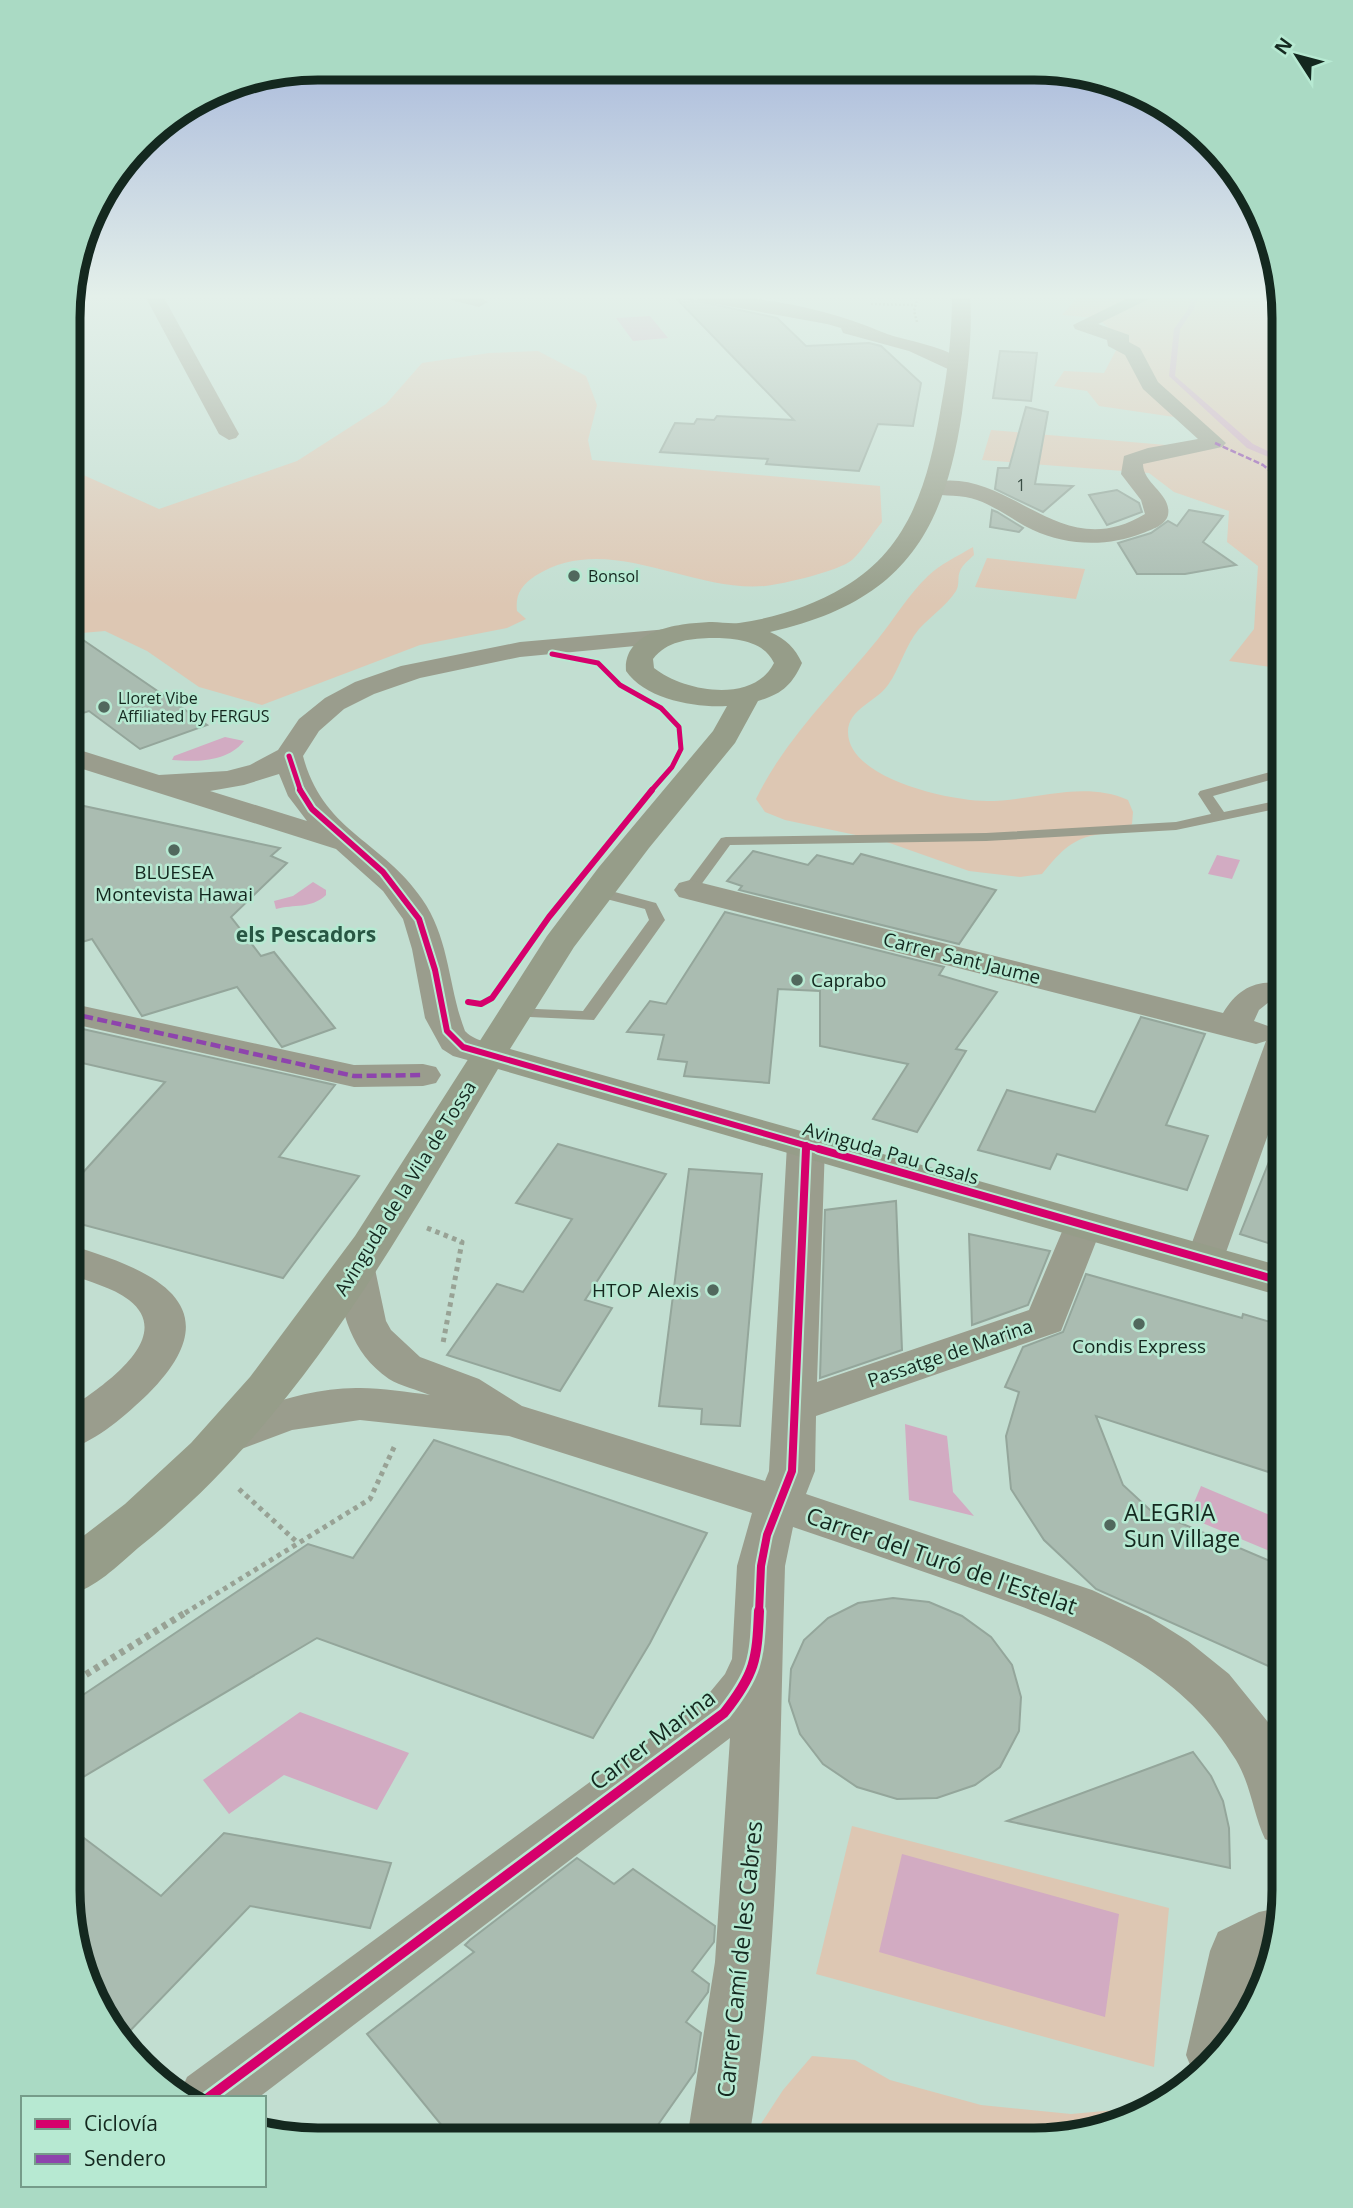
<svg xmlns="http://www.w3.org/2000/svg" width="1353" height="2208" font-family="'Open Sans',sans-serif">
<style>
.green{fill:#ddc7b3}
.water{fill:#d2abc2}
.lines{fill:none;stroke-linecap:round;stroke-linejoin:round}
.stream{fill:#d2abc2;fill-rule:evenodd}
.building{fill:#aabcb1;stroke:#94a69b;stroke-width:2}
.path-far2{stroke:#98a295;stroke-width:2.5;stroke-dasharray:2 2;stroke-linecap:butt}
.path-far1{stroke:#98a295;stroke-width:5;stroke-dasharray:4.5 4.5;stroke-linecap:butt}
.path{stroke:#98a295;stroke-width:7;stroke-dasharray:5 5;stroke-linecap:butt}
.lane{fill:#9a9d8d;fill-rule:evenodd}
.street{fill:#9a9d8d;fill-rule:evenodd}
.secondary{fill:#969d89;fill-rule:evenodd}
.quiet-far1{stroke:#8e44ad;stroke-width:2.5;stroke-dasharray:6 2.5;stroke-linecap:butt}
.quiet{stroke:#8e44ad;stroke-width:4.5;stroke-dasharray:10 4.5;stroke-linecap:butt}
.cycleway-far3-casing{stroke:#b7e9d2;stroke-width:9}
.cycleway-far2-casing{stroke:#b7e9d2;stroke-width:10}
.cycleway-far1-casing{stroke:#b7e9d2;stroke-width:12}
.cycleway-casing{stroke:#b7e9d2;stroke-width:15}
.cycleway-far3{stroke:#d6006c;stroke-width:5}
.cycleway-far2{stroke:#d6006c;stroke-width:6}
.cycleway-far1{stroke:#d6006c;stroke-width:8}
.cycleway{stroke:#d6006c;stroke-width:10}
.poi-dot{fill:#51685d;stroke:#b7e9d2;stroke-width:2.5}
.labels{text-anchor:middle;dominant-baseline:central;stroke-width:5;stroke-linejoin:round;paint-order:stroke}
.number-label{font-size:16px;fill:#3a4d44}
.far-poi-label{font-size:16px;fill:#14281f;stroke:#b7e9d2;text-anchor:start}
.poi-label{font-size:19px;fill:#14281f;stroke:#b7e9d2}
.street-label{font-size:19px;fill:#14281f;stroke:#b7e9d2}
.neighbourhood-label{font-size:21px;font-weight:bold;fill:#285643;stroke:#b7e9d2}
.near-poi-label{font-size:23px;fill:#14281f;stroke:#b7e9d2;text-anchor:start}
.near-street-label{font-size:23px;fill:#14281f;stroke:#b7e9d2}
.rim{fill:none;stroke:#14281f;stroke-width:9}
</style>
<rect width="100%" height="100%" fill="#c2ded1"/>
<g class="green">
<path d="M1079 296H1280L1285 319V669L1229 661 1254 629 1258 566 1227 542 1229 511 1174 492 1149 473 982 460 991 430 1178 446 1201 441 1181 418 1099 406 1087 391 1054 386 1064 371 1104 373 1122 339 1097 318 1062 315Z"/>
<path d="M538 351 586 376 597 405 588 440 592 460 880 486 882 522C872 534 863 550 852 560 839 571 783 584 765 586 689 593 608 530 535 576 522 585 515 594 517 611L526 619 507 628 420 645 262 705 199 687 147 651 105 631 70 634V469L159 509 297 461 386 404 422 363 489 353Z"/>
<path d="M973 547 974 555C969 560 963 564 960 571 957 578 960 584 956 591 946 606 931 616 919 629 905 646 900 668 888 685 876 702 848 709 848 732 848 779 951 801 987 801 1034 801 1083 780 1128 800L1133 812 1132 824C1119 833 1110 832 1095 835 1069 840 1058 855 1042 874L1020 877 969 871 884 841 785 820 765 812 756 799C786 737 835 692 878 639 895 618 908 595 928 576 940 564 958 556 973 547Z"/>
<path d="M987 558 1085 569 1076 599 975 587Z"/>
<path d="M852 1826 1169 1908 1154 2067 816 1974Z"/>
<path d="M812 2056 855 2060 890 2080 981 2105 1071 2114 1148 2107 1130 2121 1035 2140 751 2139 783 2090Z"/>
</g>
<g class="water">
<path d="M650 316 668 338 633 341 616 318Z"/>
<path d="M225 737 244 741C228 762 196 762 172 760L174 756Z"/>
<path d="M1217 855 1240 860 1232 879 1208 874Z"/>
<path d="M313 882 326 890V895C311 909 294 904 276 909L274 901 293 896Z"/>
<path d="M905 1424 947 1436 953 1492 974 1516 909 1500Z"/>
<path d="M1201 1486 1284 1521V1557L1188 1517Z"/>
<path d="M300 1712 409 1753 377 1810 284 1775 229 1814 203 1780Z"/>
<path d="M902 1854 1119 1914 1105 2017 879 1952Z"/>
</g>
<g class="lines">
<path class="stream" d="M1192 296H1198L1194 309 1180 329 1175 376 1253 444 1285 459V464L1247 448 1169 376 1174 329 1188 309Z"/>
</g>
<g class="building">
<path d="M674 296 777 318 806 346 869 343 881 346 921 383 913 426 878 424 859 471 766 464 768 459 660 452 675 423 694 424 697 419 714 420 717 416 794 420Z"/>
<path d="M1000 351 1037 353 1031 401 993 398Z"/>
<path d="M1026 407 1048 412 1035 484 1073 486 1043 512 995 489 998 468H1009Z"/>
<path d="M1117 490 1139 503 1142 512 1107 525 1089 495Z"/>
<path d="M992 510 997 512 1023 528 1019 532 990 527Z"/>
<path d="M1189 510 1223 516 1203 542 1236 565 1185 574H1137L1118 543 1151 533 1168 521 1177 526Z"/>
<path d="M70 631 207 725 140 749 89 711 70 717Z"/>
<path d="M70 803 280 848 271 856 287 863 231 917 261 956 274 952 335 1028 282 1047 237 987 142 1016 92 939 69 946Z"/>
<path d="M753 851 808 865 817 855 853 864 861 854 996 890 959 944 739 890 742 886 727 881Z"/>
<path d="M725 912 944 967 939 975 997 992 956 1049 966 1051 917 1132 873 1119 908 1064 820 1046V991L778 989 769 1083 684 1076 687 1062 658 1059 664 1035 627 1032 650 1001 666 1004Z"/>
<path d="M1141 1017 1205 1034 1166 1125 1208 1136 1187 1190 1057 1154 1050 1169 978 1150 1007 1090 1095 1112Z"/>
<path d="M69 1026 335 1085 279 1157 359 1176 283 1278 69 1221V1188L165 1082 69 1060Z"/>
<path d="M1283 1127H1284V1248L1240 1234Z"/>
<path d="M558 1144 666 1174 585 1300 612 1308 560 1391 447 1355 497 1284 523 1292 572 1219 516 1203Z"/>
<path d="M689 1169 762 1174 740 1426 701 1424 702 1409 659 1406Z"/>
<path d="M896 1201 902 1350 820 1378 825 1210Z"/>
<path d="M969 1234 1050 1251 1028 1305 972 1325Z"/>
<path d="M1086 1274 1242 1318 1243 1314 1284 1326V1477L1096 1416 1123 1485 1150 1510 1284 1567V1673L1096 1589 1044 1540 1011 1489 1006 1436 1019 1392 1005 1387 1023 1347 1063 1332Z"/>
<path d="M434 1440 707 1533 650 1643 593 1738 317 1638 68 1786V1705L308 1544 353 1558Z"/>
<path d="M893 1598 929 1602 962 1616 991 1637 1012 1665 1021 1697 1019 1731 1000 1767 975 1785 937 1798 897 1799 857 1787 823 1764 800 1734 789 1701 791 1669 804 1640 828 1618 858 1603Z"/>
<path d="M1193 1752 1211 1776 1223 1801 1229 1828 1230 1868 1007 1821Z"/>
<path d="M68 1826 161 1896 224 1833 391 1863 370 1928 250 1906 126 2035 87 1985 68 1889Z"/>
<path d="M577 1858 614 1884 633 1869 715 1926 714 1942 692 1971 709 1984 708 1992 686 2022 701 2033 695 2072 648 2139 452 2138 367 2034 474 1952 465 1945 470 1940Z"/>
</g>
<g class="lines">
<g class="path-far2">
<path d="M871 304 915 305"/>
<path d="M917 322 914 311 918 296"/>
</g>
<g class="path-far1">
<path d="M427 1228 462 1242 443 1343"/>
<path d="M239 1489 298 1543"/>
<path d="M185 1613 370 1499 396 1443"/>
</g>
<path class="path" d="M69 1685 188 1611"/>
<g class="lane">
<path d="M1285 768V776L1213 796 1224 812 1285 799V807L1176 830 986 841 730 845 695 893H685L682 890 721 838 726 837 986 833 1176 822 1211 814 1198 794 1200 791Z"/>
<path d="M596 887 656 903 665 920 594 1020 507 1016 505 1013 513 1008 583 1011 649 920 645 909 591 895 588 892 591 889Z"/>
</g>
<g class="street">
<path d="M145 296H163L239 434 236 438 229 440 219 434Z"/>
<path d="M448 296H477L488 302 479 307 451 300Z"/>
<path d="M691 296C755 294 823 307 882 332 905 342 951 345 967 366L964 370H950L909 351 843 333 841 328 827 324 700 301Z"/>
<path d="M1132 296H1155L1098 324 1129 335V342L1140 348 1158 382 1226 443 1222 447 1143 464C1143 484 1172 494 1168 515 1166 525 1151 530 1143 533 1108 547 1067 546 1033 530 1014 521 997 507 977 500 962 494 945 497 929 493L926 488 929 483C1010 463 1057 567 1145 514L1141 500 1121 474 1124 456 1148 448 1198 439 1143 389 1125 355 1108 346 1107 340 1075 329 1073 325Z"/>
<path d="M668 629 677 632 681 637 677 642 520 657 420 678 374 694 344 709 319 731 303 756C323 832 383 841 422 899 450 939 448 987 465 1031 477 1044 497 1041 507 1055L502 1063 489 1066 453 1056 442 1049 425 1018 412 949 403 919 383 891 336 849 70 765V747L159 775 227 771 250 765 278 750 299 719 325 698 355 682 401 666 520 642ZM279 774 288 796 307 821 210 791 244 785Z"/>
<path d="M690 880 1223 1013C1237 989 1257 978 1285 984V1004L1269 1002 1259 1010 1254 1021 1268 1026 1273 1032 1284 1029V1090L1220 1269 1206 1273 1192 1269 1186 1259 1266 1041 1256 1044 679 897 674 890 679 883Z"/>
<path d="M69 1003 354 1065 423 1064 436 1067 441 1075 436 1083 423 1086 354 1087 69 1023Z"/>
<path d="M806 1133 819 1136 825 1145 817 1382 1029 1310 1069 1215 1083 1211 1097 1215 1103 1224 1061 1331 816 1416 815 1471 806 1494 1092 1590 1148 1616 1188 1641 1229 1674 1272 1727 1284 1750V1847L1265 1839C1253 1813 1251 1785 1236 1760 1175 1659 1064 1621 959 1584 904 1565 849 1546 793 1527L785 1566C779 1760 781 1946 749 2139H687L715 1962 730 1738 258 2098H190L180 2093 187 2077 706 1697 725 1674 732 1659 737 1566 752 1513 509 1436 360 1420 292 1430 228 1454 212 1449 206 1437 212 1425C260 1407 308 1387 360 1388 383 1388 407 1392 430 1395 418 1390 400 1386 389 1379 350 1352 342 1312 335 1269L341 1259 355 1255 369 1259 375 1269 386 1321 391 1330 420 1357 479 1379 522 1406 765 1481 769 1471 787 1145 793 1136Z"/>
<path d="M69 1245C152 1269 237 1305 148 1394 126 1415 98 1440 69 1449V1409C98 1389 178 1338 129 1300 112 1287 89 1282 69 1274Z"/>
<path d="M1278 1908 1283 1910 1273 1963 1263 1968 1257 1996 1233 2041 1193 2072 1186 2055 1210 1951 1218 1932 1259 1912Z"/>
</g>
<path class="secondary" d="M952 296H970C973 336 967 374 962 413 943 539 898 603 770 632 786 639 795 648 802 663 792 685 782 694 758 701L735 743 649 848 574 947 510 1049 1284 1267V1297L498 1069C397 1240 296 1423 138 1548 117 1566 96 1588 69 1595V1547L125 1504 191 1443 250 1377 355 1236 547 936 599 867 713 731 727 706C695 708 645 699 626 671 623 629 681 623 712 622 721 622 730 624 739 623 775 618 812 606 844 587 911 548 929 479 941 407 948 370 952 333 952 296ZM709 638C732 638 763 639 774 663 754 704 684 692 654 668L653 659C667 641 688 639 709 638Z"/>
<path class="quiet-far1" d="M1215 443 1263 465 1285 483"/>
<path class="quiet" d="M69 1013 354 1076 423 1075"/>
<g class="cycleway-far3-casing">
<g id="cycleway-far3">
<path d="M552 654 598 663 620 685 661 708 679 727 681 749 672 767 650 792"/>
<path d="M289 756 301 792"/>
</g>
</g>
<g class="cycleway-far2-casing">
<g id="cycleway-far2">
<path d="M300 790 312 809 383 872 419 919 435 970 447 1031 463 1047 825 1151"/>
<path d="M468 1002 481 1004 492 998 549 917 652 790"/>
<path d="M806 1151V1145"/>
</g>
</g>
<g class="cycleway-far1-casing">
<g id="cycleway-far1">
<path d="M819 1149 1284 1282"/>
<path d="M759 1613 761 1566 767 1535 792 1471 806 1149"/>
</g>
</g>
<g class="cycleway-casing">
<path id="cycleway" d="M208 2098 724 1713C755 1674 757 1660 759 1611"/>
</g>
<use href="#cycleway-far3" class="cycleway-far3"/>
<use href="#cycleway-far2" class="cycleway-far2"/>
<use href="#cycleway-far1" class="cycleway-far1"/>
<use href="#cycleway" class="cycleway"/>
</g>
<linearGradient id="sky" x2="0" y2="1"><stop stop-color="#9fb0d9"/><stop offset="0.49" stop-color="#e4f0ea"/><stop offset="1" stop-color="#e4f0ea" stop-opacity="0"/></linearGradient>
<rect width="1353" height="605" fill="url(#sky)"/>
<g class="poi-dot">
<circle cx="574" cy="576" r="7"/>
<circle cx="104" cy="707" r="7"/>
<circle cx="174" cy="850" r="7"/>
<circle cx="797" cy="980" r="7"/>
<circle cx="713" cy="1290" r="7"/>
<circle cx="1139" cy="1324" r="7"/>
<circle cx="1110" cy="1525" r="7"/>
</g>
<g class="labels">
<g class="number-label">
<text x="1021" y="485">1</text>
</g>
<g class="far-poi-label">
<text x="588" y="576">Bonsol</text>
<text x="118" y="698">Lloret Vibe<tspan x="118" dy="18">Affiliated by FERGUS</tspan></text>
</g>
<g class="poi-label">
<text x="174" y="872">BLUESEA<tspan x="174" dy="22">Montevista Hawai</tspan></text>
<text x="811" y="980" text-anchor="start">Caprabo</text>
<text x="699" y="1290" text-anchor="end">HTOP Alexis</text>
<text x="1139" y="1346">Condis Express</text>
</g>
<g class="street-label">
<text transform="translate(962 958) rotate(14)">Carrer Sant Jaume</text>
<text transform="translate(891 1153) rotate(16)">Avinguda Pau Casals</text>
<text transform="translate(405 1188) rotate(-58)">Avinguda de la Vila de Tossa</text>
<text transform="translate(950 1353) rotate(-19)">Passatge de Marina</text>
</g>
<g class="neighbourhood-label">
<text x="306" y="934">els Pescadors</text>
</g>
<g class="near-poi-label">
<text x="1124" y="1512">ALEGRIA<tspan x="1124" dy="26">Sun Village</tspan></text>
</g>
<g class="near-street-label">
<text transform="translate(942 1560) rotate(19)">Carrer del Turó de l'Estelat</text>
<text transform="translate(652 1739) rotate(-37)">Carrer Marina</text>
<text transform="translate(739 1959) rotate(-84)">Carrer Camí de les Cabres</text>
</g>
</g>
<path d="M0 0H1353V2208H0ZM318 80H1034A238 238 0 0 1 1272 318V1890A238 238 0 0 1 1034 2128H318A238 238 0 0 1 80 1890V318A238 238 0 0 1 318 80Z" fill="#aadac4" fill-rule="evenodd"/>
<path class="rim" d="M318 80H1034A238 238 0 0 1 1272 318V1890A238 238 0 0 1 1034 2128H318A238 238 0 0 1 80 1890V318A238 238 0 0 1 318 80Z"/>
<rect x="21" y="2096" width="245" height="91" fill="#b7e9d2" stroke="#769c8a" stroke-width="2"/>
<rect x="35" y="2119" width="35" height="10" fill="#d6006c" stroke="#769c8a" stroke-width="2"/>
<text x="84" y="2131" font-size="21" fill="#14281f">Ciclovía</text>
<rect x="35" y="2154" width="35" height="10" fill="#8e44ad" stroke="#769c8a" stroke-width="2"/>
<text x="84" y="2166" font-size="21" fill="#14281f">Sendero</text>
<g transform="translate(1297 56) rotate(306)" stroke="#b7e9d2" stroke-width="5" paint-order="stroke">
<path d="M0-5L12 26L0 18L-12 26Z" fill="#14281f"/>
<text y="-10" font-size="19" font-weight="bold" text-anchor="middle" fill="#14281f">N</text>
</g>
</svg>
